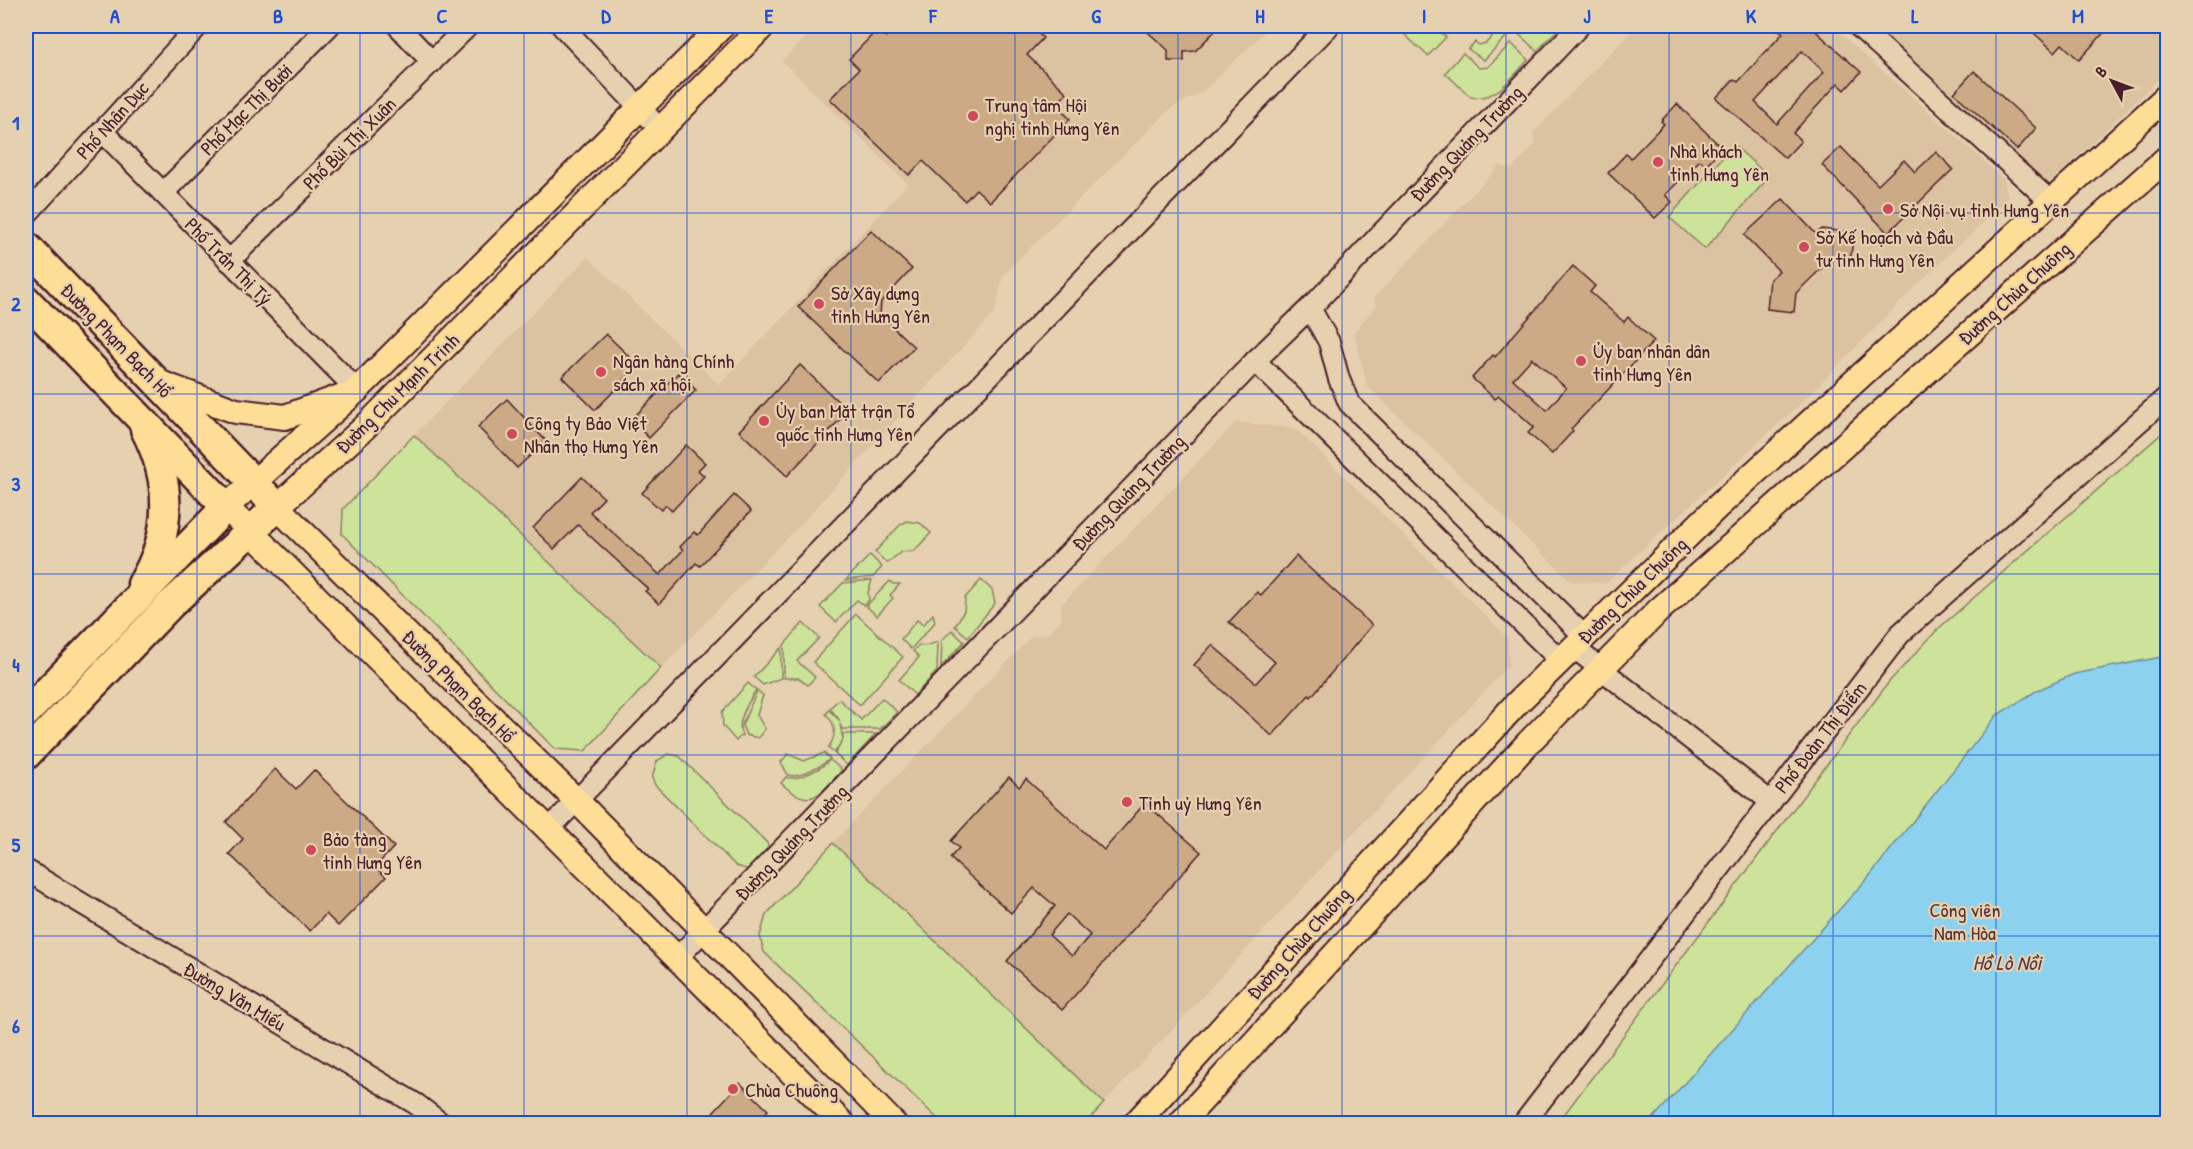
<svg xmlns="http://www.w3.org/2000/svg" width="2193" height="1149" font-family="'Patrick Hand',sans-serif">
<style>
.built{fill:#dbc2a1}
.green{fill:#cce399;stroke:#8b8162;stroke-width:1.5}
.water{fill:#8cd2ee;stroke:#728aa0;stroke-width:1.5}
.building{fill:#cdaa86;stroke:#4a1f2b;stroke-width:1.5;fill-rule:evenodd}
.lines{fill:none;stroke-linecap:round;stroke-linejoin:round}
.minor-casing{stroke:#4a1f2b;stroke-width:24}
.major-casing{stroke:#4a1f2b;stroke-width:28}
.highway-casing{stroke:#4a1f2b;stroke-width:33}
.minor{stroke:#e5d0af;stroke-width:20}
.major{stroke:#fedd96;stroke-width:24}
.highway{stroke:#fedd96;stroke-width:28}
.grid{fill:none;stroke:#1d4ed8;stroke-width:1.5;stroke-opacity:0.55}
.poi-dot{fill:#d1495b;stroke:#e5d0af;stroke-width:2}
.labels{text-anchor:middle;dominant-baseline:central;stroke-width:4.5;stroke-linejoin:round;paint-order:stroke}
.poi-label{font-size:20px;fill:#4a1f2b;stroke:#e5d0af;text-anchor:start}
.street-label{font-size:20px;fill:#4a1f2b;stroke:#e5d0af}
.park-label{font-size:20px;fill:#573336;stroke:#e5d0af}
.water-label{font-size:21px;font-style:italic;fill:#543a48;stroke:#e5d0af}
.neatline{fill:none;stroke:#1d4ed8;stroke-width:2}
.grid-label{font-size:20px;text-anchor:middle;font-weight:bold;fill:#1d4ed8}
</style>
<rect width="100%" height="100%" fill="#e5d0af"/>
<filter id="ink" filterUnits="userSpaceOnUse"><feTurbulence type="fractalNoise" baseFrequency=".0167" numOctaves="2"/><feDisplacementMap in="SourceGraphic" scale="12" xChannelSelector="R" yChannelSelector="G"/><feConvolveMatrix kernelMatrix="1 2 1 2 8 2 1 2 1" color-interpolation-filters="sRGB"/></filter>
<g filter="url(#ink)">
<g class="built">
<path d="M817 26H1271L1202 92 1171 108 1003 275 995 312 799 526 661 668 414 435 588 257 719 385 908 184 782 61Z"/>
<path d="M1637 26H1832L2004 179 2008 199 1919 283 1803 401 1606 583 1571 581 1367 386 1354 332 1377 305 1374 298 1499 166 1512 169 1536 143 1533 133Z"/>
<path d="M1875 26H2167V71L2044 189Z"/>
<path d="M1236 422 1296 429 1508 638 1509 665 1104 1103 833 843 1032 636 1048 634 1062 618 1061 605Z"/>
</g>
<g class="green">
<path d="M1400 26H1433L1446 37 1428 56 1404 34Z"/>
<path d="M1510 26H1561L1537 51Z"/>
<path d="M1498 30 1506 37 1484 60 1468 49 1475 42 1479 45 1486 43Z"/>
<path d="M1511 43 1528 60C1513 76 1496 102 1471 97L1445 73 1463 53 1479 68 1488 67Z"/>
<path d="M1734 145 1769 177 1705 249 1669 217Z"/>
<path d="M2167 429V1123L1557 1124 1889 682 1938 629Z"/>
<path d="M414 435 661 668 585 751 555 749 342 534 343 509Z"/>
<path d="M907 521 920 523 931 533 914 551 901 552 887 563 875 552 900 525Z"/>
<path d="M870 555 882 567 873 577 846 580Z"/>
<path d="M872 580 868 593 869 600 864 605 857 600 836 622 820 607 843 583Z"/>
<path d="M981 580 992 590 995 603 968 637 955 626 964 611 965 598Z"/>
<path d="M890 581 893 584H900L890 595 893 598 877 616 866 606Z"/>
<path d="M856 614 903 657 860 705 813 662Z"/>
<path d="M933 614 935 622 911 649 901 639 917 620 923 625Z"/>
<path d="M803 623 819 638 797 661 815 677 808 685 798 678H784V645Z"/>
<path d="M952 630 964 642 941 667 942 640Z"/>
<path d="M938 642 937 671 915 695 899 680 919 657 913 651 919 645 925 646Z"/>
<path d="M781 648V678L763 685 754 677Z"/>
<path d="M748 683 756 690C749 701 735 723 742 735L736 741 723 726 722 712Z"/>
<path d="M757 691 763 695 757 715 765 729 758 738 746 735 742 725Z"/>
<path d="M882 698 897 712 880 729H842L840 724 843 739V734H876L847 765 835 754 843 740 834 753 828 748C837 736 836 724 826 714L829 710 840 721 830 708 839 699 861 720Z"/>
<path d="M824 753 830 759C821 766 799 779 788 775L781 762 788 754 804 761Z"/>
<path d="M668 754 679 756 767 843 769 849 750 870 736 866 655 785 652 778 657 761Z"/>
<path d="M830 760 842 770C819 795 811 811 781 783L786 777C798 782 822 768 830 760Z"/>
<path d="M833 843 1104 1103 1086 1123H942L764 952 760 936 766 915Z"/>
</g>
<path class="water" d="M2167 656V1123H1649L1872 873 1997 715 2038 690 2074 674Z"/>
<g class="building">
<path d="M897 26H1030L1043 38 1027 55 1067 93 1056 105 1070 119 990 202 976 189 965 201 923 161 909 175 830 99 859 69 849 59 878 29 886 37Z"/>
<path d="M1141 26H1220L1195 51 1184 52V61H1168V50Z"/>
<path d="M1774 26H1810L1861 72 1845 90 1838 83 1793 133 1801 141 1785 158 1716 98 1734 79 1738 82 1783 33ZM1802 51 1824 72 1777 124 1755 102Z"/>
<path d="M2026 26H2110L2079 60 2062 44 2055 52Z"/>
<path d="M1974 71 2036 128 2017 150 1954 93Z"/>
<path d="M1677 104 1722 148 1706 165 1700 160 1665 195 1672 202 1655 218 1608 173 1626 154 1631 158 1664 124 1661 121Z"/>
<path d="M1841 147 1878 185 1904 160 1915 172 1936 152 1953 169 1888 233 1822 165Z"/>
<path d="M1783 199 1816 234 1822 229 1854 233 1850 262 1831 259 1796 293 1794 312 1767 309 1770 279 1779 271 1744 235Z"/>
<path d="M871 230 912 269 881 302 880 315 914 347 879 383 798 307Z"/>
<path d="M1573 266 1595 286 1590 292 1624 322 1628 317 1654 341 1571 429 1573 431 1552 454 1528 433 1534 427 1499 396 1495 399 1472 378 1493 355 1495 357ZM1532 358 1566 388 1547 410 1513 379Z"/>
<path d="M606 334 639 366 595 410 562 377Z"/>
<path d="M800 365 848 411 787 476 739 431Z"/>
<path d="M678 373 696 390 649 438 631 420Z"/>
<path d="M507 399 546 441 517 468 478 427Z"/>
<path d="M686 445 705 463 698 470 704 476 672 511 666 505 661 510 642 493Z"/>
<path d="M582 477 604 498 590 512 660 575 683 550 680 547 694 532 698 535 734 495 751 511 700 566 696 563 659 604 645 591 648 589 578 525 554 549 533 528Z"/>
<path d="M1296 556 1372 625 1311 697 1309 695 1272 736 1194 665 1212 645 1256 683 1275 662 1229 622 1257 592 1261 595Z"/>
<path d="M275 769 296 789 314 770 394 847 375 867 386 877 338 926 326 914 310 931 229 854 243 839 226 822Z"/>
<path d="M1009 777 1019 787 1026 779 1104 850 1145 803 1201 852 1062 1010 1007 961 1055 906 1034 888 1011 913 950 858 959 848 951 841ZM1067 914 1090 935 1072 956 1049 935Z"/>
<path d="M740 1083 768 1110 755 1124H702Z"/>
</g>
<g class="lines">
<g class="minor-casing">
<g id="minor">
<path d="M398 26 432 62"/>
<path d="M562 26 661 130"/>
<path d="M1858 26 2050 201"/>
<path d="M102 131 357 390"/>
<path d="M163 193 329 26"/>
<path d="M26 215 198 26"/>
<path d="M229 261 468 26"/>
<path d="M1310 308 1329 342 1339 379 1349 403 1584 636"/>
<path d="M1255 361 1560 660"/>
<path d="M1573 647 1771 802"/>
<path d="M548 830 1329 26"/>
<path d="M26 870 416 1104 442 1124"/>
<path d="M677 958 1255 361 1316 302 1579 26"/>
<path d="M1523 1124 1900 634 2168 396"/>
</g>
</g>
<g class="major-casing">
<g id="major">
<path d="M722 26 357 390 226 507 843 1124"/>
<path d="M763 26 362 430 277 507 577 801 894 1124"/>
<path d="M160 383 236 411 285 417 340 397"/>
<path d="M1135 1124 1516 704 1716 508 2168 95"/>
<path d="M1180 1124 1528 743 1659 610 2168 157"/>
</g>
</g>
<g class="highway-casing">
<g id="highway">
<path d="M26 246 277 507 171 604 26 755"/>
<path d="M26 300 226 507 26 713"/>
<path d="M142 584C173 533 172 481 145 429"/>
</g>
</g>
<use href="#minor" class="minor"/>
<use href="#major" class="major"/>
<use href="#highway" class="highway"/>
</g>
</g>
<path class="grid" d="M197 26V1124M360 26V1124M524 26V1124M687 26V1124M851 26V1124M1015 26V1124M1178 26V1124M1342 26V1124M1506 26V1124M1669 26V1124M1833 26V1124M1996 26V1124M26 213H2168M26 394H2168M26 574H2168M26 755H2168M26 936H2168"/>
<g class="poi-dot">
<circle cx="973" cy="116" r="6"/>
<circle cx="1658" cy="162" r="6"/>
<circle cx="1888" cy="209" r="6"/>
<circle cx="1804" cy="247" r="6"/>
<circle cx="819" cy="304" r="6"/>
<circle cx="1581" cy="361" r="6"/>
<circle cx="601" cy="372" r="6"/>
<circle cx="764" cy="421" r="6"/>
<circle cx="512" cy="434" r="6"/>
<circle cx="1127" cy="802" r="6"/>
<circle cx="311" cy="850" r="6"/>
<circle cx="733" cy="1089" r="6"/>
</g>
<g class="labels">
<g class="poi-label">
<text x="985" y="104">Trung tâm Hội<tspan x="985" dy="23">nghị tỉnh Hưng Yên</tspan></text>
<text x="1670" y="150">Nhà khách<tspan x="1670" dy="23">tỉnh Hưng Yên</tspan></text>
<text x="1900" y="209">Sở Nội vụ tỉnh Hưng Yên</text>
<text x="1816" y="236">Sở Kế hoạch và Đầu<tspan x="1816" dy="23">tư tỉnh Hưng Yên</tspan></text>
<text x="831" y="292">Sở Xây dựng<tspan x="831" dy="23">tỉnh Hưng Yên</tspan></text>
<text x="1593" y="350">Ủy ban nhân dân<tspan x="1593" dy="23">tỉnh Hưng Yên</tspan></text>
<text x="613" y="360">Ngân hàng Chính<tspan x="613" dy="23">sách xã hội</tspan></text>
<text x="776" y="410">Ủy ban Mặt trận Tổ<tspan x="776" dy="23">quốc tỉnh Hưng Yên</tspan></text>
<text x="524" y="422">Công ty Bảo Việt<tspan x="524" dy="23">Nhân thọ Hưng Yên</tspan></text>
<text x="1139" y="802">Tỉnh uỷ Hưng Yên</text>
<text x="323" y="838">Bảo tàng<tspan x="323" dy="23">tỉnh Hưng Yên</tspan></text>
<text x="745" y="1089">Chùa Chuông</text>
</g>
<g class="street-label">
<text transform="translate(246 109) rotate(-45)">Phố Mạc Thị Bưởi</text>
<text transform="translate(112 120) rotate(-48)">Phố Nhân Dục</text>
<text transform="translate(349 143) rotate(-45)">Phố Bùi Thị Xuân</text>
<text transform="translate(1466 143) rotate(-46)">Đường Quảng Trường</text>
<text transform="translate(229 261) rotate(45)">Phố Trần Thị Tý</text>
<text transform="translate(2014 293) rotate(-42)">Đường Chùa Chuông</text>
<text transform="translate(117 340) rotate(46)">Đường Phạm Bạch Hổ</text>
<text transform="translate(397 393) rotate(-44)">Đường Chu Mạnh Trinh</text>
<text transform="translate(1128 492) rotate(-46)">Đường Quảng Trường</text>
<text transform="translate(1632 590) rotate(-44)">Đường Chùa Chuông</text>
<text transform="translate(459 686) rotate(45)">Đường Phạm Bạch Hổ</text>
<text transform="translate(1820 737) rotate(-52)">Phố Đoàn Thị Điểm</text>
<text transform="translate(791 842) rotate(-46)">Đường Quảng Trường</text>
<text transform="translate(1298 943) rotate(-48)">Đường Chùa Chuông</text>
<text transform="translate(235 996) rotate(31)">Đường Văn Miếu</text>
</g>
<g class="park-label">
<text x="1965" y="909">Công viên<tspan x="1965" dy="23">Nam Hòa</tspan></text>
</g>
<g class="water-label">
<text x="2007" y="962">Hồ Lò Nồi</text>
</g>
</g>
<rect width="2193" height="1149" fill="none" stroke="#e5d0af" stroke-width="66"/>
<g transform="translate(2112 81) rotate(311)" stroke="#e5d0af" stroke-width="4.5" paint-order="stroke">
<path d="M0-4.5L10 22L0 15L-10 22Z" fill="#4a1f2b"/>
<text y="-9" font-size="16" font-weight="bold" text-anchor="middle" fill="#4a1f2b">B</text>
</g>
<rect x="33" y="33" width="2127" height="1083" class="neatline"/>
<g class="grid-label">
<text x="115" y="23">A</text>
<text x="278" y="23">B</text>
<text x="442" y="23">C</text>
<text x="606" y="23">D</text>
<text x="769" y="23">E</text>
<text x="933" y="23">F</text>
<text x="1096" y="23">G</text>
<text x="1260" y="23">H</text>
<text x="1424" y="23">I</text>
<text x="1587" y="23">J</text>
<text x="1751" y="23">K</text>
<text x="1915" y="23">L</text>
<text x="2078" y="23">M</text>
<text x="16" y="130">1</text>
<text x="16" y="311">2</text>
<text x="16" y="491">3</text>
<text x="16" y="672">4</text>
<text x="16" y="852">5</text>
<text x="16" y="1033">6</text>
</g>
</svg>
